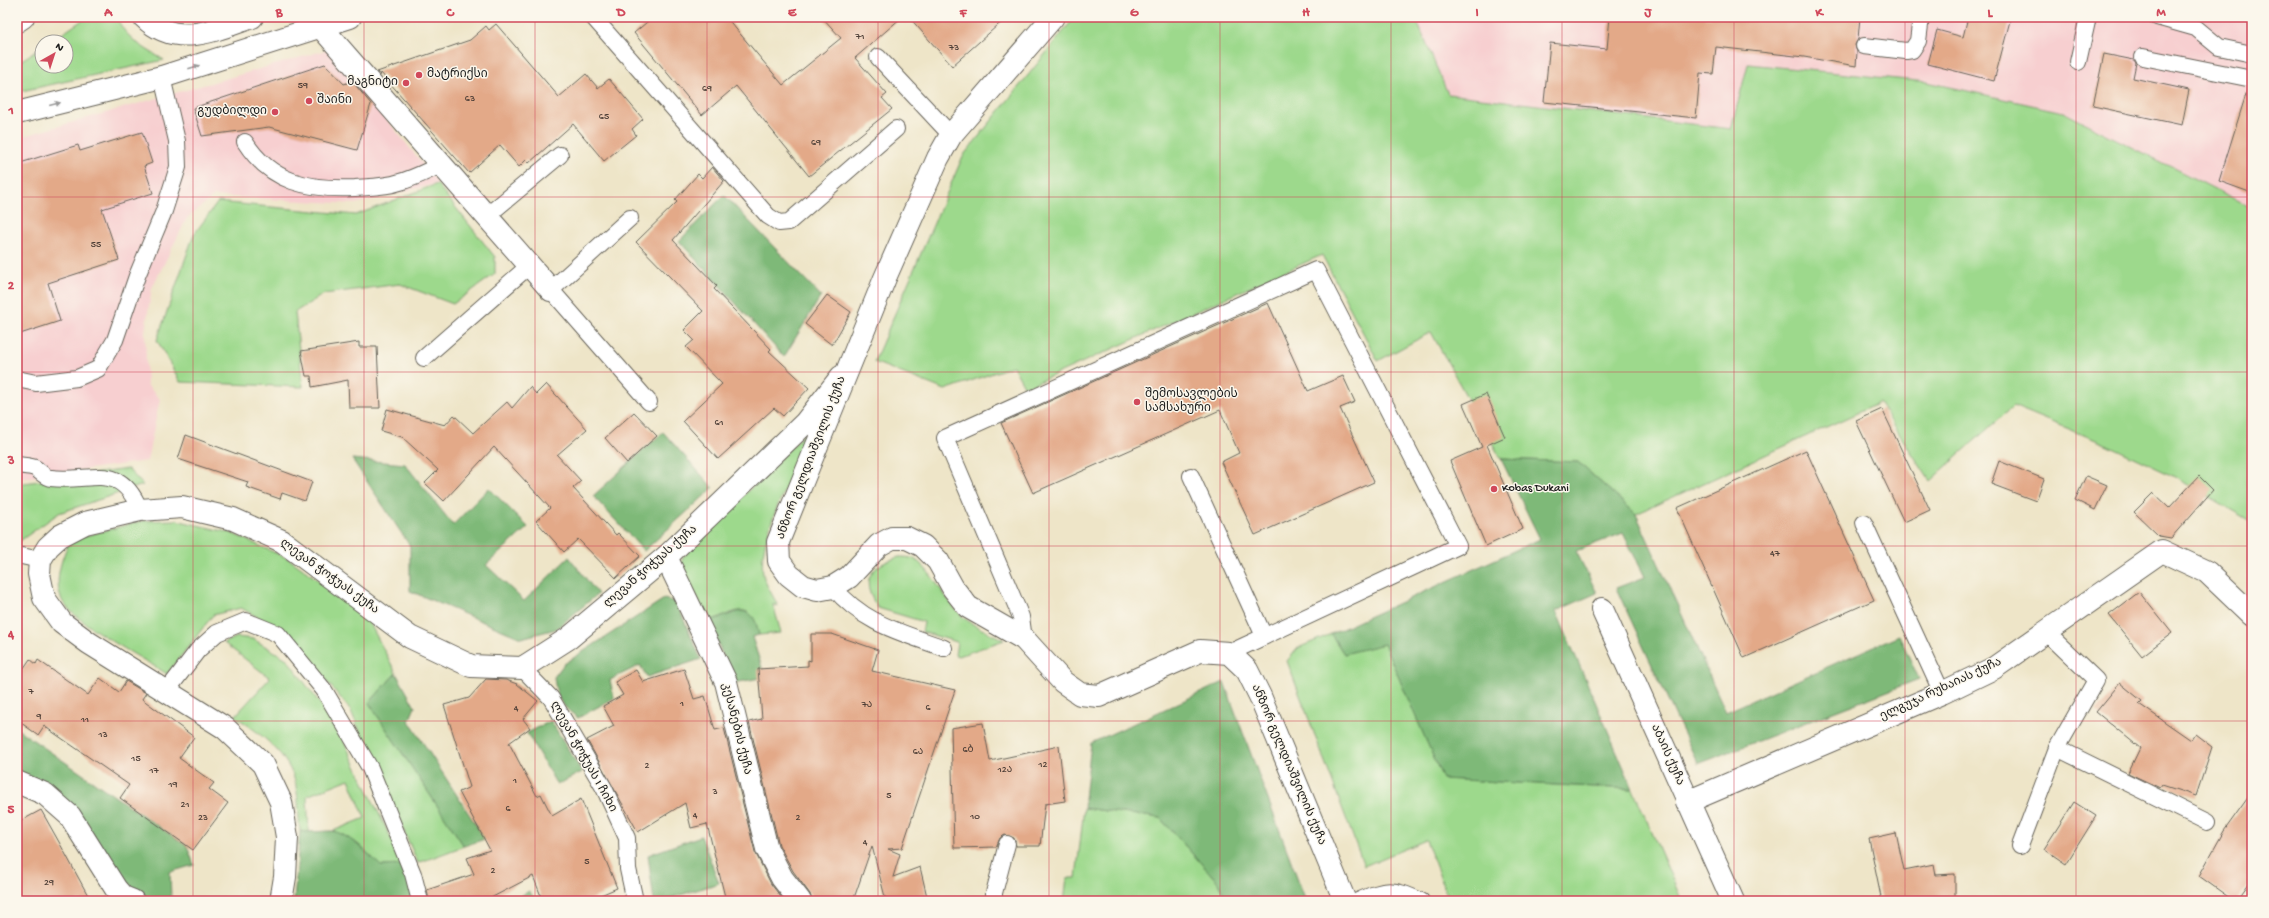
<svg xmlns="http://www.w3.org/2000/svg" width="2269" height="918" font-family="'Gochi Hand','Noto Sans Georgian',sans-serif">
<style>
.built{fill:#f7cfd0}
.green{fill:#9dd98c;stroke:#5c7a54}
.forest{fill:#7eb978;stroke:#4d6a4a}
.building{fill:#e3a988}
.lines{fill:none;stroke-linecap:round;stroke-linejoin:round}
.lane-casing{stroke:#666258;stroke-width:18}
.street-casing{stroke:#666258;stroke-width:24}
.secondary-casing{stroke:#666258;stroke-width:24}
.primary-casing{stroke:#666258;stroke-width:24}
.lane{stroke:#fff;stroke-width:16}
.street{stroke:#fff;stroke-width:22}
.secondary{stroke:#fff;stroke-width:22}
.primary{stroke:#fff;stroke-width:22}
.oneway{fill:#999}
.grid{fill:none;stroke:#d1495b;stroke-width:1;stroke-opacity:0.55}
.poi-dot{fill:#d1495b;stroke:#fbf7ec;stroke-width:1.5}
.labels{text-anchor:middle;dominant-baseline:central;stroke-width:3;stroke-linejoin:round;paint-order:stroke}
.number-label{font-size:10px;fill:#4e3f37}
.poi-label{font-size:12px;fill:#1c1c1c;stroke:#fbf7ec;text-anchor:start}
.street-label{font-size:12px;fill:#1c1c1c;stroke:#fbf7ec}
.neatline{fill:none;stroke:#d1495b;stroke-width:1.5}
.grid-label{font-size:13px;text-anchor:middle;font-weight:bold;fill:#d1495b}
</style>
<rect width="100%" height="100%" fill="#fbf7ec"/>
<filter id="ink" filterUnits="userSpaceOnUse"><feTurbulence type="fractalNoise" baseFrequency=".025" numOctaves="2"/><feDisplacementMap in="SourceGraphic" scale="8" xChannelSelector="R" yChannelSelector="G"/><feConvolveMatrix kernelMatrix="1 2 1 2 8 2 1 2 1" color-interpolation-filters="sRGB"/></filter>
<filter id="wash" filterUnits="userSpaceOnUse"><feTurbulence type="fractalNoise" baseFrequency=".012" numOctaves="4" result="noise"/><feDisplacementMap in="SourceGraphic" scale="16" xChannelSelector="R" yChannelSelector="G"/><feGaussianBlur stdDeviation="0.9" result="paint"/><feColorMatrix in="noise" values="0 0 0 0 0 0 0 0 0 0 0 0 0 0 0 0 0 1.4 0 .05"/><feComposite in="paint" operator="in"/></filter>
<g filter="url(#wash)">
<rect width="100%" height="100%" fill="#eee5c8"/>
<g class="built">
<path d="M1415 17H2252V208L2063 112 1927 82 1748 64 1731 129 1448 94Z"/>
<path d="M330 49 438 183 355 204 214 196 187 218 152 288 145 331 147 385 160 399 147 461 17 479V138Z"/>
</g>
<g class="green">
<path d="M87 17H117C124 38 146 49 164 60L17 92V63L42 47V66H66V42H50Z"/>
<path d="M1075 17H1415L1448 94 1731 129 1748 64 1927 82 2063 112 2252 208V522L2171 475 2108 445 2013 406 1930 481 1879 403 1636 514 1578 462 1501 459 1431 332 1378 361 1322 255 1025 388 1013 366 945 390 874 362 963 156Z"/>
<path d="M437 184 495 257V274L453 304 400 284 324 294 295 312 303 387 180 382 157 340 194 234 218 202 356 215Z"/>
<path d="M826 407C808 444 752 539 764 578 767 587 774 597 778 606L773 604 781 633 759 635C751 598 737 612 709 621L681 566 683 557 814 424Z"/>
<path d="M128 469 143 485 59 513 17 543V484Z"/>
<path d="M176 520 231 533 289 559 365 614 396 673 369 703 464 846 418 863 350 709 285 632 241 608 213 615 167 674C144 659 75 623 63 602 52 583 62 558 70 540L142 521Z"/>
<path d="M899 557C903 557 910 557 914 559 929 567 945 599 959 613 971 626 989 632 1004 640L959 656 955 655 957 642 922 632 924 622 878 608C859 581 869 566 899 557Z"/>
<path d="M1331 634 1344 654 1384 643 1443 779 1633 789 1682 901H1449L1426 840 1364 866 1287 661 1298 648Z"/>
<path d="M237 637 253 639 287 659 336 725 404 865 381 866 358 844 333 831 365 818 349 779 307 796 309 833 300 831C298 816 299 792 294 778 284 750 259 733 235 716L270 678 224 643Z"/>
<path d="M1084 808 1160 818 1218 882 1227 901H1064L1067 878H1076Z"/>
</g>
<g class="forest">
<path d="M724 195 821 296 784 357 679 241Z"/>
<path d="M663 432 713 488 644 551 593 496Z"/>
<path d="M352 459 405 464 453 525 489 488 528 527 486 565 524 601 569 557 598 594 556 629 521 638 410 591V546Z"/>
<path d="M1501 459 1578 462 1636 514 1726 712 1899 635 1919 679 1698 764 1616 588 1645 577 1623 533 1576 551 1597 593 1556 611 1633 789 1443 779 1384 644 1344 654 1331 634 1540 539Z"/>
<path d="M664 599 676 602 701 659 647 677 640 665 610 680 614 698 578 718C560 704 557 700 554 677L564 664Z"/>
<path d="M740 611C755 612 756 622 759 635L752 637 765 677 734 683 709 621Z"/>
<path d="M396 673 415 707 409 721 485 839 464 846 369 703Z"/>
<path d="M1224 682 1306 901H1227L1218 882 1160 818 1084 808 1091 743Z"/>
<path d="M551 721 582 772 557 785 527 733Z"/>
<path d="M17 729 187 846 194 865 170 872 171 899 150 898 135 892 98 841 17 773Z"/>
<path d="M300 831C311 833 321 831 332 831 348 833 369 855 381 866L404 865 415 901H294Z"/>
<path d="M701 836 719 883 661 901H654L648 855Z"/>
<path d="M529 891 536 901H512Z"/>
</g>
<g id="blocks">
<g class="building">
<path d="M653 17H726L783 85 841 38 822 17H902L855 58 887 94 882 98 892 109 809 176 736 86 702 115 634 33Z"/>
<path d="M909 17H1007L952 66Z"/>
<path d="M1610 17H1860L1858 39 1855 45 1857 52 1856 66 1804 57 1716 47 1713 74 1700 73 1696 118 1544 102 1550 43 1607 49Z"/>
<path d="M1968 17H2011L1994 81 1928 64 1937 30 1963 37Z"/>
<path d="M496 24 559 97 586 74 598 88 609 79 643 119 632 129 636 135 604 161 573 124 529 163 526 160 519 167 500 145 469 173 381 73 380 76 377 72 470 40 486 26 489 30Z"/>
<path d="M2104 54 2134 60 2136 63 2133 78 2189 90 2182 125 2093 106Z"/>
<path d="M325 64 344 84 352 81 371 104 357 150 269 127 202 136 193 108Z"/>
<path d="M2247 91H2252V193L2219 181Z"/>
<path d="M142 132 152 163 144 166 153 193 102 209 119 260 48 283 60 321 17 335V164L78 145 80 151Z"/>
<path d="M712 167 724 181 673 240 717 286 714 289 771 349 769 351 809 388 783 416 774 408 718 459 683 421 722 384 686 347 694 340 684 330 703 311 636 242 677 202 675 200 698 174 702 178Z"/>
<path d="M827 295 851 312 832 345 805 324Z"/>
<path d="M1268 303 1308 391 1343 376 1355 402 1340 408 1374 482 1255 535 1221 462 1239 453 1220 410 1033 493 1001 423Z"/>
<path d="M359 342V347H377L380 408H349L348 380 312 387 311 376H306L301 351Z"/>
<path d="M546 384 587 429 557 455 581 481 573 488 616 535 618 533 640 556 616 578 578 539 564 552 536 521 550 508 494 447 444 501 425 483 438 470 402 437 381 431 387 409 445 425 454 415 473 433 507 402 512 408 530 387 536 394Z"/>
<path d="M1486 394 1505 437 1487 445 1523 529 1486 546 1450 461 1482 447 1463 404Z"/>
<path d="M1882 409 1930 510 1904 522 1856 421Z"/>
<path d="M634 412 657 436 627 463 605 438Z"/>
<path d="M186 435 312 482 305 501 282 493 280 499 246 487 248 482 178 459Z"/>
<path d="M1806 450 1874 600 1744 658 1677 508Z"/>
<path d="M1999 461 2044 479 2036 501 1991 484Z"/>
<path d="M2086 476 2107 485 2095 510 2075 500Z"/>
<path d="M2199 476 2213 490 2171 538 2159 536 2134 512 2153 493 2169 508Z"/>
<path d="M2139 592 2172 633 2142 656 2109 615Z"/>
<path d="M811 634H832L878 650 872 671 955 690 902 848 888 849 900 854 893 877 920 867 928 901H886L872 846 853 901H812L810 894 793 871 779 845 749 722 762 719 758 669 808 666V660L811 661Z"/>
<path d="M30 659 36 664 38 660 88 695 100 678 119 692 126 681 146 693 142 699 194 737 179 758 214 783 209 789 228 803 193 850 120 798 129 785 44 726 38 735 17 720V678Z"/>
<path d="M684 669 694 699 705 696 715 730 724 728 755 852 771 884 784 901H726L707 824 691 828 685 803 638 832 587 740 614 726 603 706 623 695 615 682 636 670 643 682Z"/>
<path d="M486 679 506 680 517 684 538 701 523 719 530 728 509 743 537 796 541 794 552 816 581 799 617 888 587 901H543L533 876 485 901H429L427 890 474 874 467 858 490 850 459 792 470 787 444 705 469 698Z"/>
<path d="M2120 683 2142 701 2139 704 2191 740 2195 734 2212 747 2196 796 2162 785 2160 788 2128 773 2140 748 2096 712Z"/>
<path d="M983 723 990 761 1059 746 1065 801 1045 804 1040 846H1016L1014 838 1005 835 1000 838 996 847 954 848 951 728Z"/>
<path d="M2252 792V880L2237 901H2234L2199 876 2224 831Z"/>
<path d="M2074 802 2096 816 2066 864 2044 849Z"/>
<path d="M41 810 59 842 91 901H17V823Z"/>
<path d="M1896 833 1904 870 1934 864 1936 875 1955 874V901H1882L1869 839Z"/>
</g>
</g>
</g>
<g filter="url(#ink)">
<use href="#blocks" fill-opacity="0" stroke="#666258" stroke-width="1"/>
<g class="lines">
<g class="lane-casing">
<g id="lane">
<path d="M593 17 768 216 779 223 789 222 896 129"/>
<path d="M2157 17 2196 28 2219 47 2252 54"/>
<path d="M1864 46 1906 51 1912 50 1918 41 1921 17"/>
<path d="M878 57 951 135"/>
<path d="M2143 57 2252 79"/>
<path d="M2078 62 2088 17"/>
<path d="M245 142C271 183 309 190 355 188 369 187 386 187 400 182 415 178 429 170 443 164"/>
<path d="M488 215 560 155"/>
<path d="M630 218 551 290 649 402"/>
<path d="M424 358 530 265"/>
<path d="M17 379 36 383 77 378 98 369 115 340 137 276 164 211 178 167 177 141 162 77"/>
<path d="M17 465C23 466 30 466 35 468 40 471 45 478 51 478 93 483 119 460 140 510"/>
<path d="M1191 476 1264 636"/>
<path d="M1864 523 1942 693"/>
<path d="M17 555 40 560"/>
<path d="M833 587C864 624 900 632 944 648"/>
<path d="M2046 632 2096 680 2057 748 2207 822"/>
<path d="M1024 639 1021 617 945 438 1316 270 1458 546 1229 653"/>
<path d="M522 668 551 698 604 788 627 838 628 869 635 901"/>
<path d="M166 692 198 650 217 633 246 621 278 634 324 690 370 768 413 874 420 901"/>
<path d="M2020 846 2057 748"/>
<path d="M994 901V893L1007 844"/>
<path d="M1358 901C1387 888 1392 888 1421 901"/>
</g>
</g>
<g class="street-casing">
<g id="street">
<path d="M321 27 551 290"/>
<path d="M666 557 726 682 767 849 782 878 800 901"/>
<path d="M1602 609 1733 901"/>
<path d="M17 782 45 794 70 816 116 889 123 897 133 901"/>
<path d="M1687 802 1942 693 1994 668 2162 551 2207 572 2252 615"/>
<path d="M281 901 285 877 287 837 281 802 263 764 225 728 89 643 62 623 44 598 39 574 40 560 48 547 60 536 85 523 140 510 182 507 233 519 282 541 410 637 471 666 522 668 569 638 666 557 805 423 841 377"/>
</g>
</g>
<g class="secondary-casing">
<path id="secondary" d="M1053 17 951 135 938 158 885 278 805 475 778 542 779 561 789 575 803 586 817 590 833 587 849 577 879 545 892 538H907L923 546 938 561 953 588 968 607 1024 639 1063 682 1080 694 1099 696 1200 651 1229 653 1247 670 1260 696 1345 901"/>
</g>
<g class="primary-casing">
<g id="primary">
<path d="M144 17C176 49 215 30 252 17"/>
<path d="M17 21 23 17"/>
<path d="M17 113 162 77 350 17"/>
</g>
</g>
<use href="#lane" class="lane"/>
<use href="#street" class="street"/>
<use href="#secondary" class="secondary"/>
<use href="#primary" class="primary"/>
</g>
<defs><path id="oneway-solid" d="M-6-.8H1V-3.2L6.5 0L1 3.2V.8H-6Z"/></defs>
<g class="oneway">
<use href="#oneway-solid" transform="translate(194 67) rotate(-18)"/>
<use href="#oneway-solid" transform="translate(55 104) rotate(-14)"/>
</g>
</g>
<path class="grid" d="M193 17V901M364 17V901M535 17V901M707 17V901M878 17V901M1049 17V901M1220 17V901M1391 17V901M1562 17V901M1734 17V901M1905 17V901M2076 17V901M17 197H2252M17 372H2252M17 546H2252M17 721H2252"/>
<g class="poi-dot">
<circle cx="419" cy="75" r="4"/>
<circle cx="406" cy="83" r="4"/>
<circle cx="309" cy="101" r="4"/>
<circle cx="275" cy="112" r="4"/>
<circle cx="1137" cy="402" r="4"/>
<circle cx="1494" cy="489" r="4"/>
</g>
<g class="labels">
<g class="number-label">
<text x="860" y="37">71</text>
<text x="954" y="48">73</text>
<text x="303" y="86">59</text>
<text x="707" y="89">69</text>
<text x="470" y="99">63</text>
<text x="604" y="117">65</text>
<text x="816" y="143">69</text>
<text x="96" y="245">55</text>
<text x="719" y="423">61</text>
<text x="1775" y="554">47</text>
<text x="31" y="692">7</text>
<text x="682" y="704">1</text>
<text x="867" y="705">7ა</text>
<text x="928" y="708">6</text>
<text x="516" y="709">4</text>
<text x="39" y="717">9</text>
<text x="85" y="720">11</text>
<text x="103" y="735">13</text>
<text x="968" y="750">6ბ</text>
<text x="918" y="752">6ა</text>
<text x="136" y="759">15</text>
<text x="1043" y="765">12</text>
<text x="647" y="766">2</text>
<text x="1005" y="770">12ა</text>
<text x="154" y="771">17</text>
<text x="515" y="781">1</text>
<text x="173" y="785">19</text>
<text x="715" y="792">3</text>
<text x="889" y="796">5</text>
<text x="185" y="805">21</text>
<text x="508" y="809">6</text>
<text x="695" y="816">4</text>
<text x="975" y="817">10</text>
<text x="203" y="818">23</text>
<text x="798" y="818">2</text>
<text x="865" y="843">4</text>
<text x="587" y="862">5</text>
<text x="493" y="871">2</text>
<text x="49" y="883">29</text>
</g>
<g class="poi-label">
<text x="427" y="75">მატრიქსი</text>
<text x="398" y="83" text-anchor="end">მაგნიტი</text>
<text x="317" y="101">შაინი</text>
<text x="267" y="112" text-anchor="end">გუდბილდი</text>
<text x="1145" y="395">შემოსავლების<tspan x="1145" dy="14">სამსახური</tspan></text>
<text x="1502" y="489">Kobas Dukani</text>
</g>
<g class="street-label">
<text transform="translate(812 458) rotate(-69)">ანზორ გელდიაშვილის ქუჩა</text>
<text transform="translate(651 567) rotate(-41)">ლევან ჭოჭუას ქუჩა</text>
<text transform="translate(329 577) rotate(36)">ლევან ჭოჭუას ქუჩა</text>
<text transform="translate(1941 690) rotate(-25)">ელგუჯა რუხაიას ქუჩა</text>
<text transform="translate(736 729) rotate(76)">კესანების ქუჩა</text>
<text transform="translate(1667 755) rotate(66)">აბაის ქუჩა</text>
<text transform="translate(583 757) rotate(61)">ლევან ჭოჭუას I ჩიხი</text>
<text transform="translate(1288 765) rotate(67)">ანზორ გელდიაშვილის ქუჩა</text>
</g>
</g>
<rect width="2269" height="918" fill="none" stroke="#fbf7ec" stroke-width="44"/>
<g transform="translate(54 54) rotate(39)"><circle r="19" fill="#fbf7ec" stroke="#a29f99"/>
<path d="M0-3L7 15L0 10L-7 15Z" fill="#d1495b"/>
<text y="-6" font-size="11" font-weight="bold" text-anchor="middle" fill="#1c1c1c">N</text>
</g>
<rect x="22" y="22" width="2225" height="874" class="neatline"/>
<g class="grid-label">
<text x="108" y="16">A</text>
<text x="279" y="16">B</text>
<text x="450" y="16">C</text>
<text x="621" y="16">D</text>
<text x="792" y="16">E</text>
<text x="963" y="16">F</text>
<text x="1134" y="16">G</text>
<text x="1306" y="16">H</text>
<text x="1477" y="16">I</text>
<text x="1648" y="16">J</text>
<text x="1819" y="16">K</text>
<text x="1990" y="16">L</text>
<text x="2161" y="16">M</text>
<text x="11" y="114">1</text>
<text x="11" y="289">2</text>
<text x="11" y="464">3</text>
<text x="11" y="638">4</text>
<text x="11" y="813">5</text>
</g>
</svg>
